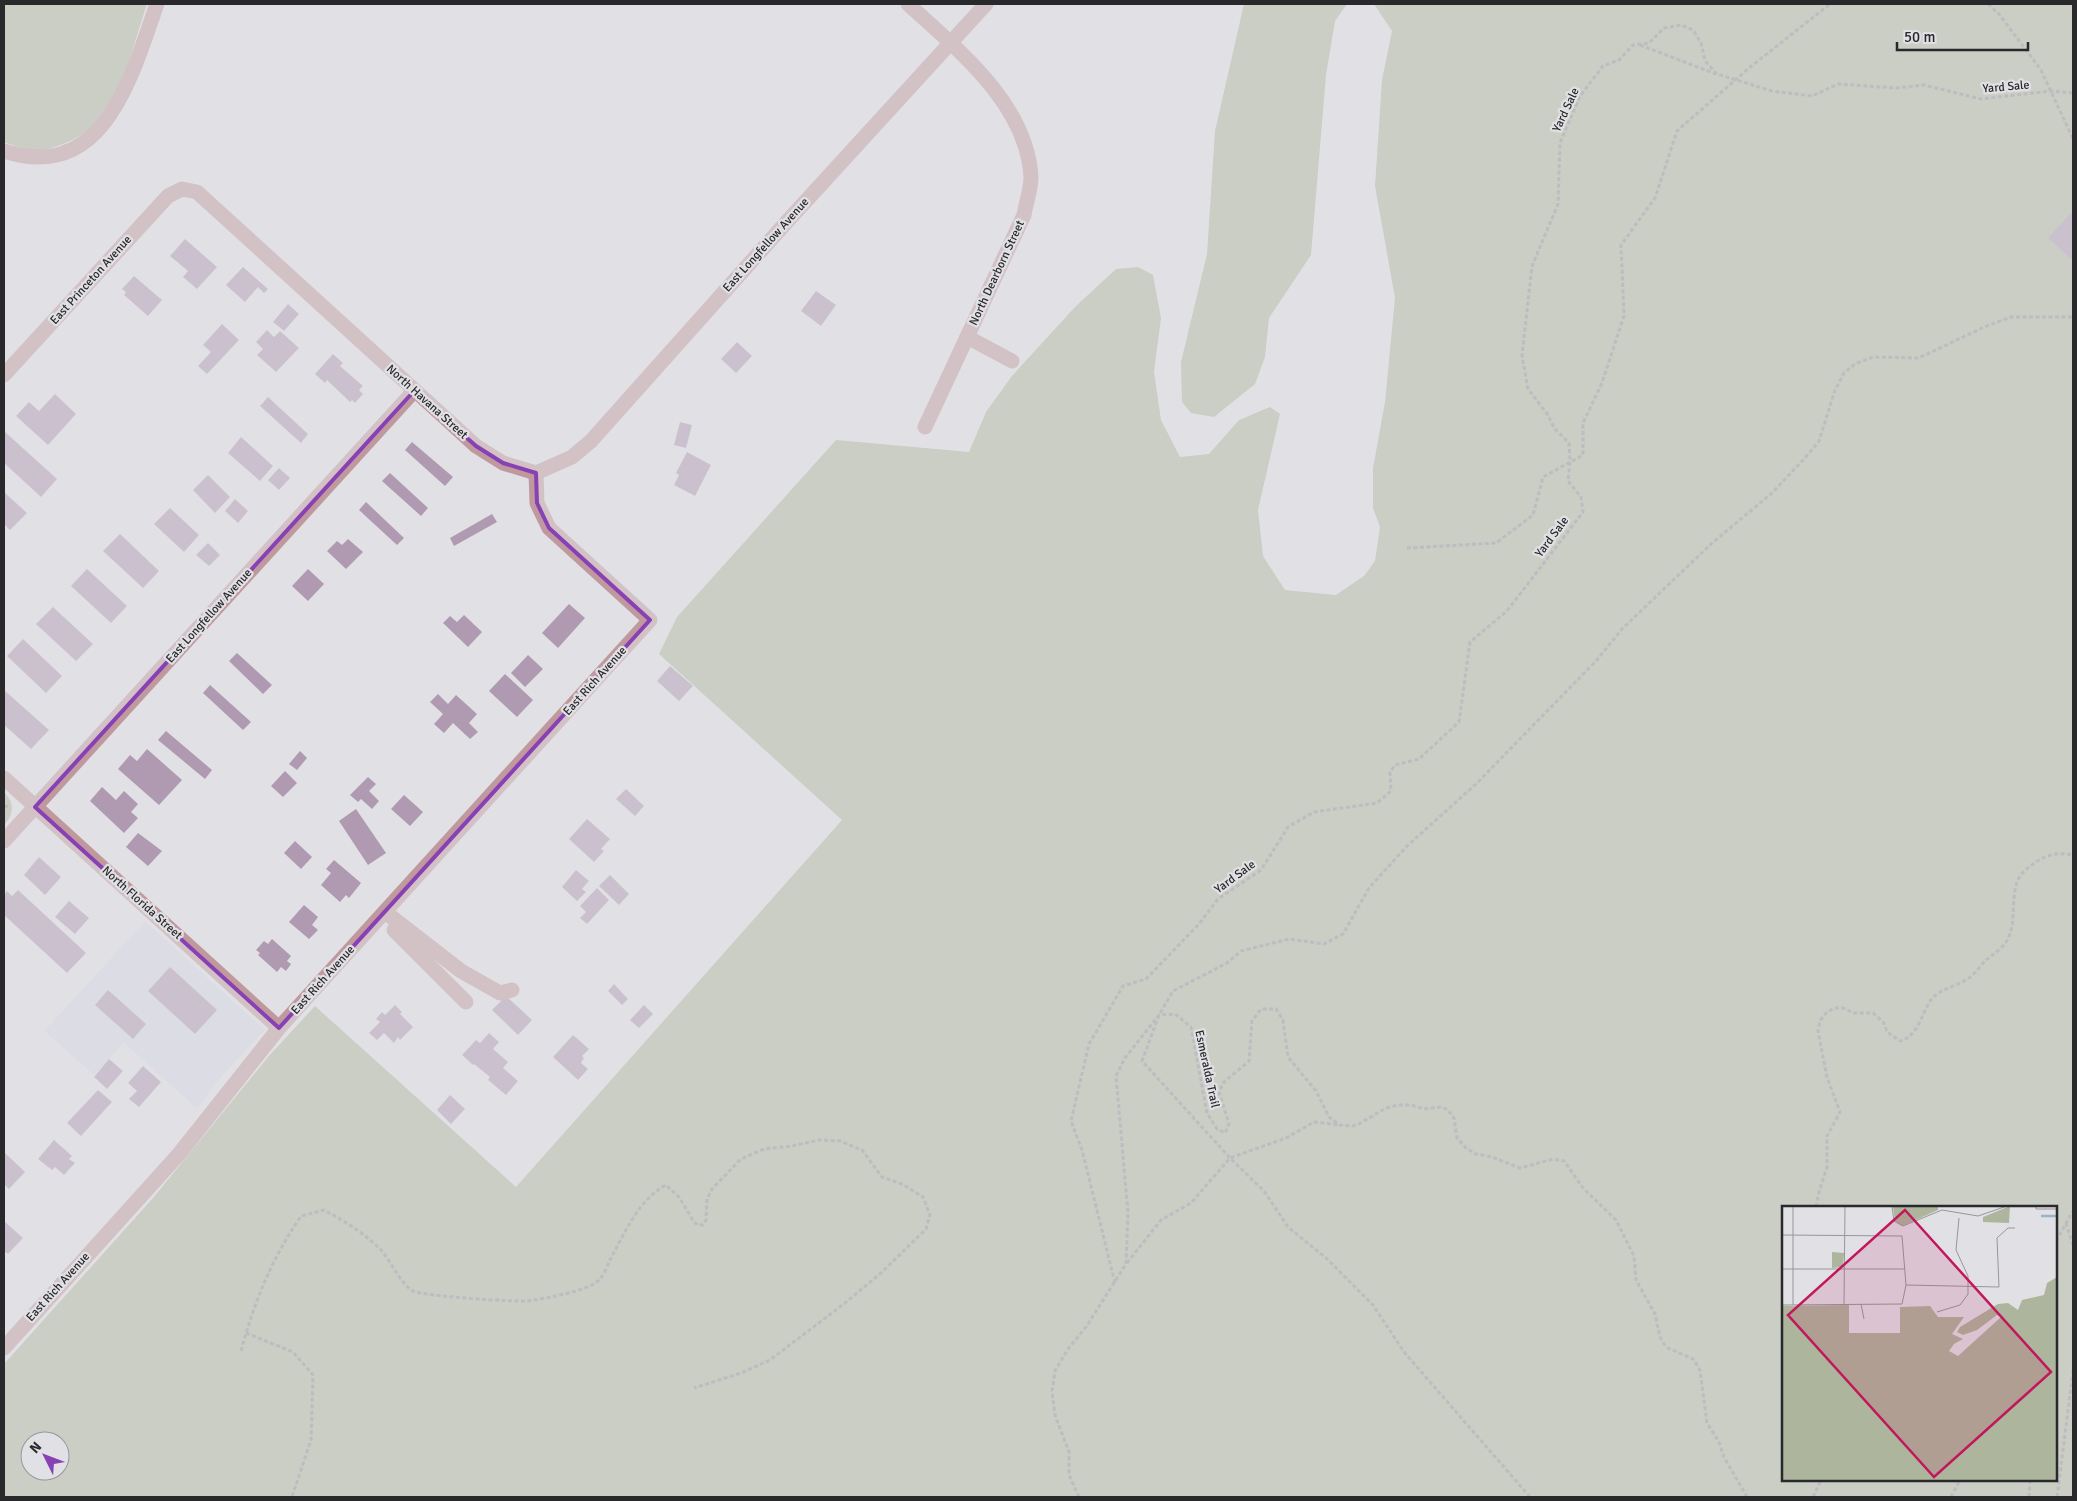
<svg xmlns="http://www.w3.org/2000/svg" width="2077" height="1501" font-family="Signika,sans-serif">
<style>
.built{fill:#d6d6e2}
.green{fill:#adb59d;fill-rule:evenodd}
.building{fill:#af9ab1}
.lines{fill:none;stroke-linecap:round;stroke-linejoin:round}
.path{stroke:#919194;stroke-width:3;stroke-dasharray:4 2.5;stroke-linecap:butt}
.minor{stroke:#bf999e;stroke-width:15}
.marked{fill:none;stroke:#8841b4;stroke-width:4;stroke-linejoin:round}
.labels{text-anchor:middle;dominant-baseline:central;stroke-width:4.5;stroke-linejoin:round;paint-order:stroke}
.street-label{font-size:12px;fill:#29292b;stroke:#e1e1e5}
.inset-river{fill:none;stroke:#9bb3c9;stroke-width:2.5}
.inset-road{fill:none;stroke:#97979b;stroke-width:1}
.view{fill:#c2185b;fill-opacity:0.15;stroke:#c2185b;stroke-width:2.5}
.inset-edge{fill:none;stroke:#29292b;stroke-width:2.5}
</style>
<rect width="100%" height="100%" fill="#e1e1e5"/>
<path class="built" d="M145 921 265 1030 222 1076 197 1109 124 1043 94 1075 44 1031Z"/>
<g class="green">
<path d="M4 4H147C134 42 124 90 99 121 90 133 57 149 41 150 29 151 15 146 4 142Z"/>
<path d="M1244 4H1347L1335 21 1326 75 1311 255 1269 318 1265 357 1255 384 1214 417 1191 413 1182 402 1181 362 1207 254 1215 131Z"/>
<path d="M1374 4H2073V1497H4V1364L153 1198 268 1057 315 1006 516 1187 842 820 659 654 677 617 836 440 969 452 986 412 1012 376 1075 307 1116 269 1138 267 1153 275 1161 318 1154 372 1161 420 1180 457 1209 454 1239 420 1270 407 1280 414 1258 510 1263 556 1285 590 1336 595 1364 576 1375 561 1380 527 1373 508V468L1385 402 1395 298 1375 186 1382 80 1392 31ZM1783 1207H2056V1480H1783ZM30 1441H60V1471H30Z"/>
<path d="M4 792C15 803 14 814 4 825Z"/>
</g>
<g class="building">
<path d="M2071 213 2073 216V256L2071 259 2048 238Z"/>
<path d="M185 239 217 267 197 289 183 277 188 271 170 256Z"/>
<path d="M243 267 268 289 264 293 258 287 245 302 226 285Z"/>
<path d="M134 276 162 300 148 316 124 295 126 292 122 289Z"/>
<path d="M816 291 836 305 821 326 801 311Z"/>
<path d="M288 304 299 314 284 331 273 322Z"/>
<path d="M222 324 239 340 207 374 198 366 211 352 203 345Z"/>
<path d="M267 330 274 337 280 331 299 348 276 372 257 355 263 349 256 342Z"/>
<path d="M737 342 752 356 736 373 721 359Z"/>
<path d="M333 354 343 363 340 366 363 386 359 390 363 394 355 403 352 400 350 402 327 380 325 383 315 374Z"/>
<path d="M55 394 76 414 48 445 16 416 29 402 39 411Z"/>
<path d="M268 397 308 434 301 443 260 406Z"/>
<path d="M680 422 692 425 686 448 674 445Z"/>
<path d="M4 431 57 479 41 497 4 463Z"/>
<path d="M241 437 273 466 260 481 228 453Z"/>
<path d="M412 442 453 477 445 486 405 450Z"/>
<path d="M687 452 711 465 695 496 674 485 679 475 676 473Z"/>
<path d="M279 468 290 478 279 490 268 480Z"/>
<path d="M390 473 428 508 421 516 382 481Z"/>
<path d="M208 475 230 497 215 513 193 490Z"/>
<path d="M4 492 27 513 10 530 4 524Z"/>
<path d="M235 499 248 511 238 523 225 511Z"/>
<path d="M366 502 404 538 397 545 359 510Z"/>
<path d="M170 508 199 535 184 552 154 524Z"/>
<path d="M492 514 497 522 454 546 450 538Z"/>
<path d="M120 534 159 571 143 588 103 551Z"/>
<path d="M348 539 363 552 346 569 327 551 337 541 342 545Z"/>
<path d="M208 543 220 555 209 566 196 555Z"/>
<path d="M87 569 127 606 111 623 71 586Z"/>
<path d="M308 569 324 584 308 601 292 586Z"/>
<path d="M569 604 585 618 558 648 542 633Z"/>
<path d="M53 607 93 644 76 661 36 624Z"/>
<path d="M464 615 482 632 468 647 443 623 450 616 457 622Z"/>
<path d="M23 639 62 676 46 693 7 656Z"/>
<path d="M237 653 272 685 263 694 229 661Z"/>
<path d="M528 655 543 669 525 687 511 673Z"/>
<path d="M670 666 693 686 679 701 657 681Z"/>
<path d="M505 674 533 700 517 717 489 691Z"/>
<path d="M210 685 251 722 243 730 203 693Z"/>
<path d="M4 690 49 730 31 749 4 725Z"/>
<path d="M438 694 448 704 456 695 477 714 469 723 478 732 470 739 453 723 444 733 434 724 443 714 430 702Z"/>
<path d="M166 731 212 770 205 779 158 740Z"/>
<path d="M147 749 182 780 159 805 118 769 130 755 137 761Z"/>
<path d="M300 751 307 758 297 770 289 764Z"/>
<path d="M285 771 297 783 283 797 271 786Z"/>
<path d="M368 777 376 784 369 791 379 801 372 809 361 799 358 802 350 795Z"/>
<path d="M102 787 116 800 124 791 138 804 131 812 138 818 124 833 90 801Z"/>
<path d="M626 789 644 806 635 816 616 799Z"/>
<path d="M404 795 423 812 410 826 391 809Z"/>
<path d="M356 809 386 853 368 865 339 821Z"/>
<path d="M587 819 610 839 601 849 604 851 594 862 569 839Z"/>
<path d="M138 833 162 851 148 866 126 847Z"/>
<path d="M295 841 312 857 301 869 284 853Z"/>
<path d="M39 857 61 877 45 895 24 875Z"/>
<path d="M334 860 361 883 349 898 346 895 340 902 321 885 331 873 326 869Z"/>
<path d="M576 870 589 881 582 889 586 892 577 901 562 887Z"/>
<path d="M610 875 629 894 619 905 599 886Z"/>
<path d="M597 888 609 900 587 924 580 918 586 912 580 906Z"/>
<path d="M18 890 86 953 67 973 4 915V895L7 891 12 896Z"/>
<path d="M69 901 89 918 75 934 55 917Z"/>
<path d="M304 905 318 917 312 925 318 930 309 939 289 922Z"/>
<path d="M272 939 291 956 287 961 291 964 286 971 281 967 277 972 258 955 260 953 256 950 264 941 268 944Z"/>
<path d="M170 967 217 1010 195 1034 148 991Z"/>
<path d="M614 984 628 999 622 1005 608 991Z"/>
<path d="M108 990 146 1024 133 1039 95 1005Z"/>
<path d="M506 996 532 1020 518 1035 492 1010Z"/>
<path d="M395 1005 402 1012 400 1014 413 1027 400 1040 398 1037 394 1043 384 1033 377 1040 369 1033 380 1022 376 1019 382 1012 385 1015Z"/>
<path d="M644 1005 653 1014 639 1028 630 1020Z"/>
<path d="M489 1033 499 1042 493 1049 508 1062 503 1068 518 1081 506 1095 488 1080 490 1077 474 1064 473 1065 462 1055 476 1040 480 1043Z"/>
<path d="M573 1035 589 1049 582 1056 584 1058 581 1063 588 1069 578 1080 553 1057Z"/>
<path d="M109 1059 123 1071 107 1089 94 1077Z"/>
<path d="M143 1066 161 1082 139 1107 129 1099 137 1091 128 1083Z"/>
<path d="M98 1090 112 1102 81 1136 67 1123Z"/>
<path d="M450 1095 465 1109 451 1124 437 1110Z"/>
<path d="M54 1140 72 1156 69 1159 75 1163 64 1175 55 1167 52 1170 38 1159Z"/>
<path d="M4 1152 25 1172 9 1189 4 1184Z"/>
<path d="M4 1221 23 1238 8 1254 4 1251Z"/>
</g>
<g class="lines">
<g class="path">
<path d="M1988 4 1999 14 2041 70 2073 139"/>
<path d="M1640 45 1716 74"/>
<path d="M1407 548 1496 543 1533 515 1543 477 1583 455V423L1602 383 1624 316 1621 245 1655 198 1677 131 1749 68 1830 4"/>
<path d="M4 806 9 807"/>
<path d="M1816 1207 1819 1192 1827 1167V1136L1840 1112 1827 1077 1818 1031 1820 1021 1826 1013 1834 1008H1843L1854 1013H1873L1884 1023 1887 1032 1900 1041C1918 1037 1922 1012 1931 1000 1940 988 1956 987 1967 979 1975 975 1980 966 1986 960 1991 956 1996 953 2001 948 2021 929 2007 898 2020 876 2024 870 2031 866 2037 861 2049 854 2060 852 2073 855"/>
<path d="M2066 1223 2073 1245"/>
<path d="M2056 1241 2073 1211"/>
<path d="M1127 1263 1161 1220 1191 1203 1230 1158 1286 1138 1314 1122 1339 1125"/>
<path d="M1115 1283 1082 1150 1071 1121 1089 1044 1123 986 1146 979 1199 924 1218 899 1261 870 1288 827 1314 812 1377 803 1391 791 1390 772 1395 765 1419 759 1459 722 1470 642 1507 611 1583 512 1581 497 1568 481 1570 462 1569 443 1554 428 1548 415 1528 389 1522 355 1532 266 1558 204 1560 143 1580 96 1603 66 1619 60 1633 45 1649 43 1664 28 1681 25 1693 30 1701 43 1705 61 1717 74 1772 91 1812 96 1838 84 1896 88 1924 85 1981 99 2051 91 2073 93"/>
<path d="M246 1333 293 1352 313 1375 311 1440 292 1497"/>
<path d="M241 1351C255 1300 271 1260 301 1216L324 1210C343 1220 364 1233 380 1249 390 1259 401 1285 413 1291 422 1296 514 1302 527 1301 542 1299 589 1291 599 1280 604 1275 607 1266 610 1260 624 1234 639 1199 666 1185L679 1197 694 1222 698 1225H703L706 1220 707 1199 712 1189 741 1159 764 1149 792 1146 819 1140 840 1141 862 1150 882 1177 902 1184 923 1197 930 1215 926 1229 881 1273 845 1303 770 1360 741 1373 694 1388"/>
<path d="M1079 1497 1069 1475V1452L1055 1415 1052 1391 1055 1371 1068 1349 1086 1327 1126 1264 1128 1213 1116 1076 1125 1058 1159 1015 1175 1014 1191 1027 1207 1113 1217 1129 1225 1133 1229 1124 1219 1092 1224 1082 1249 1061 1252 1021 1261 1009H1276L1283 1020 1288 1057 1316 1091 1329 1117 1340 1125 1352 1126 1359 1124 1386 1108 1398 1105H1411L1424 1109 1442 1107 1448 1110 1454 1118 1457 1138 1466 1148 1476 1154 1492 1157 1520 1168 1553 1159 1564 1161 1583 1188 1616 1220 1634 1256 1636 1280 1655 1314 1660 1337 1664 1344 1668 1348 1693 1359 1700 1370 1707 1423 1719 1442 1724 1457 1747 1497"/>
<path d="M1530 1497 1404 1352 1373 1305 1326 1258 1288 1227 1264 1191 1230 1158 1142 1061 1159 1015 1173 991 1227 963 1241 951 1289 939 1324 944 1343 934 1369 888 1406 847 1476 784 1596 661 1622 629 1711 544 1772 493 1805 458 1819 441 1835 390 1844 373 1855 364 1873 357 1919 358 1984 327 2011 317H2073"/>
<path d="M1813 1497 1821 1480"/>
<path d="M1951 1497 1960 1480"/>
<path d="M2029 1497 2030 1480"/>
<path d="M2057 1497 2073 1371"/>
</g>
<g class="minor">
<path d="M908 4C958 50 1027 104 1031 177 1031 189 1026 203 1024 215L925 427"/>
<path d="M4 151C105 184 132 74 157 4"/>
<path d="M967 337 1012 361"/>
<path d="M4 375 168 196 182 189 197 192 476 446 503 463 536 473"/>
<path d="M536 473 572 457 591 441 783 226 986 4"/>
<path d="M4 778 279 1028"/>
<path d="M4 841 414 391"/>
<path d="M385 912 461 971 500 993 512 990"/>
<path d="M394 930 466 1002"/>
<path d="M4 1348 179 1154 279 1028 650 620 549 528 537 503 536 473"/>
</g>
</g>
<path d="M0 0H2077V1501H0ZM414 391 476 446 503 463 536 473 537 503 549 528 650 620 279 1028 35 807Z" fill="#e1e1e5" fill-opacity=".55" fill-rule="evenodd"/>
<path class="marked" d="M414 391 476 446 503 463 536 473 537 503 549 528 650 620 279 1028 35 807Z"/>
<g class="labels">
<g class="street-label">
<text transform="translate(2006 87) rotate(-5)">Yard Sale</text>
<text transform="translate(1566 110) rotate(-65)">Yard Sale</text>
<text transform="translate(766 245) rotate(-48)">East Longfellow Avenue</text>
<text transform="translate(997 273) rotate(-65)">North Dearborn Street</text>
<text transform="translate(91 280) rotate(-48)">East Princeton Avenue</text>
<text transform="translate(427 402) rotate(42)">North Havana Street</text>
<text transform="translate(1552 537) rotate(-53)">Yard Sale</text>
<text transform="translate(209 616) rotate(-48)">East Longfellow Avenue</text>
<text transform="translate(595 681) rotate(-48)">East Rich Avenue</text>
<text transform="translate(1235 877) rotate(-36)">Yard Sale</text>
<text transform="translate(142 903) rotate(42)">North Florida Street</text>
<text transform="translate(323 980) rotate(-48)">East Rich Avenue</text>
<text transform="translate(1207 1069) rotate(78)">Esmeralda Trail</text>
<text transform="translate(58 1287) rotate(-48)">East Rich Avenue</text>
</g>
</g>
<g transform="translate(1782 1206)">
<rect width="275" height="275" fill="#e1e1e5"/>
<path d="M111 0H156V4L120 20 113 15ZM228 0 227 17 201 16V11ZM50 46 62 47 61 61 50 62ZM275 71V275H0V100L67 99V127H118V101L148 100 156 111H182L170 128 181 133 172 138 167 145 176 150 219 111 215 109 195 124 181 129 175 126 178 121 216 98 226 97 236 104 240 94 262 89 265 77Z" fill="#adb59d"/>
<path class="inset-river" d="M259 10H275"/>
<path class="inset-road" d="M110 0 112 15 121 20 160 4 196 10 225 0M254 0V3H275M0 29 120 30 124 79 120 98 0 99M0 63H122M124 79 217 81 215 32 226 22H233M62 98 63 0M79 98 82 113M11 99V0M155 106 178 99 186 88V70L174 44 177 12"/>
<path class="view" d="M123 4 269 166 152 271 6 109Z"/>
<rect width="275" height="275" class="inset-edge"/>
</g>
<rect width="2077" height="1501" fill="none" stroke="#29292b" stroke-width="10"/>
<g transform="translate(45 1456) rotate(312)"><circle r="24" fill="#e1e1e5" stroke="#97979b"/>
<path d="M0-4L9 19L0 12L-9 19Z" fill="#8841b4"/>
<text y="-8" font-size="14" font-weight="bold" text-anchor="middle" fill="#29292b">N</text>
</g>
<path d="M1897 42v8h131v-8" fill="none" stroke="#29292b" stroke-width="2.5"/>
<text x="1904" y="42" font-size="15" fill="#29292b" stroke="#e1e1e5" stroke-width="4" paint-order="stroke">50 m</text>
</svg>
